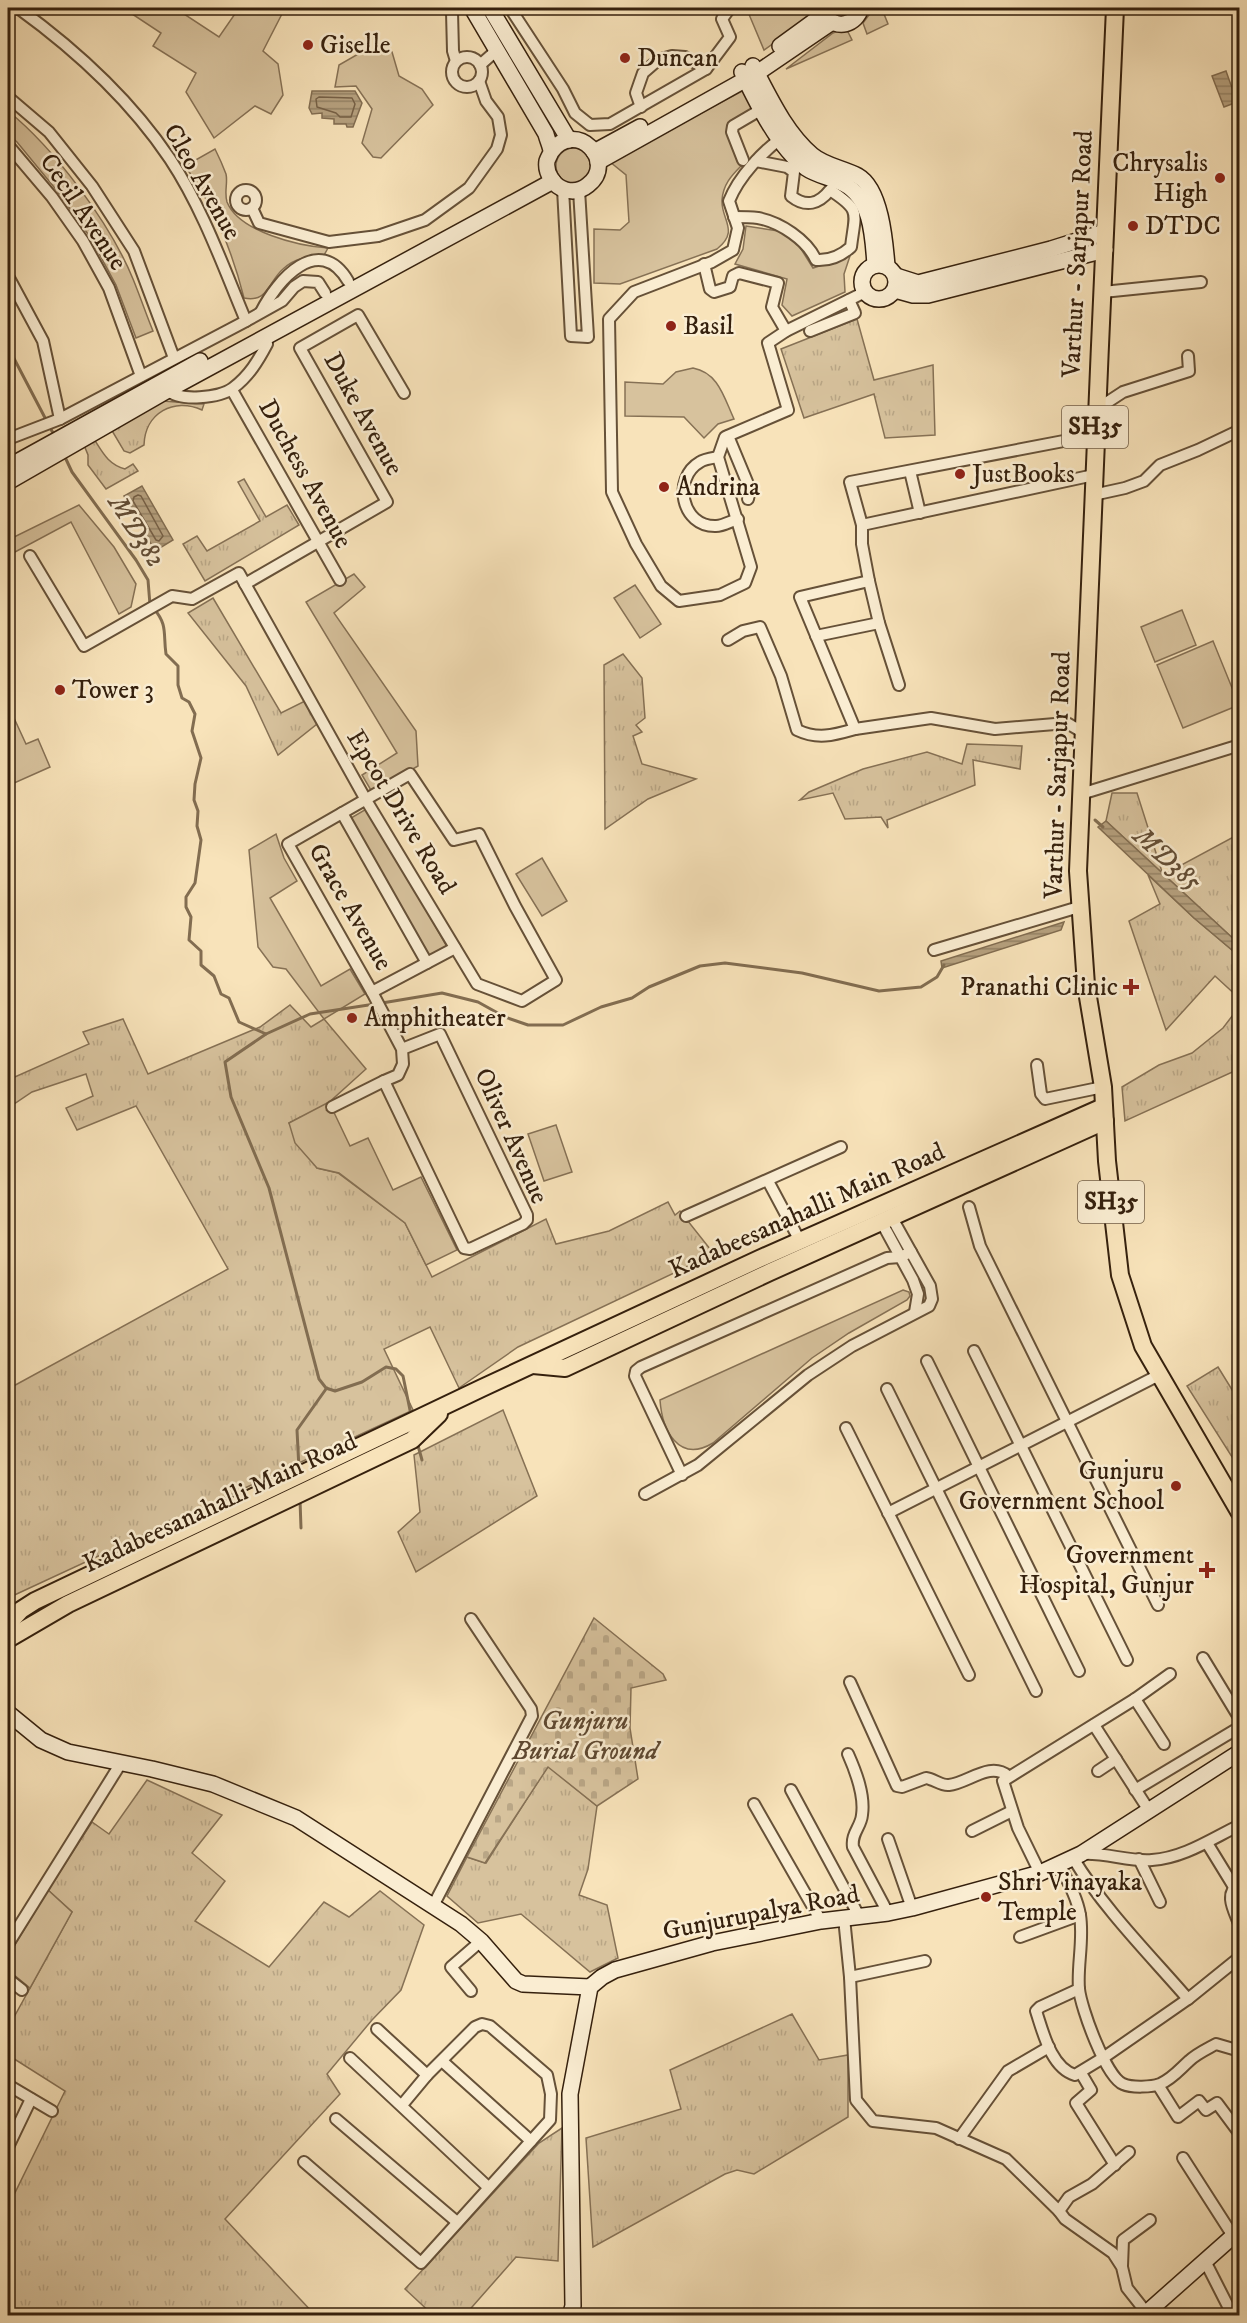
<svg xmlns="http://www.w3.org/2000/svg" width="1247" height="2323" font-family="'IM FELL DW Pica',serif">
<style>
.grass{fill:url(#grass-tufts);stroke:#867155;stroke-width:1.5}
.cemetery{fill:url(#cemetery-stones);stroke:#867155;stroke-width:1.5}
.park{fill:#d7c29d;stroke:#867155;stroke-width:1.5}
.water{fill:url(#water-rules);stroke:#826d51;stroke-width:1.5}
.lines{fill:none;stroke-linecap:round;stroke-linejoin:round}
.shore{stroke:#766046;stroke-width:1.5}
.stream{stroke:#826d51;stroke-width:3}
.street-casing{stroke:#665138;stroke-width:14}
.secondary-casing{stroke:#35200d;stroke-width:18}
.primary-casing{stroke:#35200d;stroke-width:20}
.street{stroke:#faedd2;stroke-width:10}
.secondary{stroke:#faedd2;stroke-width:15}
.primary{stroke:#f8e3ba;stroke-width:16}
.poi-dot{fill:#8f2418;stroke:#faedd2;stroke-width:2}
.labels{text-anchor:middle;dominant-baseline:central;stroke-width:5;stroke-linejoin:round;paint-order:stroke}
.shield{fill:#faedd2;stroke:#705e48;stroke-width:1.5}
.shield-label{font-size:24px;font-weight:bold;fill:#35200d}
.poi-label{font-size:26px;fill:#35200d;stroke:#faedd2;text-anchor:start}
.street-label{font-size:26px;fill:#35200d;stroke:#faedd2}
.park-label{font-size:26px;font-style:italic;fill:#5e4831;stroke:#faedd2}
.water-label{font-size:27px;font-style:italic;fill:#624d35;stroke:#faedd2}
</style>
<defs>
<pattern id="grass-tufts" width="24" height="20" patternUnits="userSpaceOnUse" patternTransform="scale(1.5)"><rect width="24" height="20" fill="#d7c29d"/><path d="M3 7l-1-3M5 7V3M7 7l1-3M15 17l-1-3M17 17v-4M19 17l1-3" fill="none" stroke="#b9a686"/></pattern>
<pattern id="cemetery-stones" width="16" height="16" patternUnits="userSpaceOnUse" patternTransform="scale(1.5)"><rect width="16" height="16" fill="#d7c29d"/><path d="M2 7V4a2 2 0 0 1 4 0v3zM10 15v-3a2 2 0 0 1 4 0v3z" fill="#b9a686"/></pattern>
<pattern id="water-rules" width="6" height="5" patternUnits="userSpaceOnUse" patternTransform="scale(1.5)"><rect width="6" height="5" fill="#b6a17f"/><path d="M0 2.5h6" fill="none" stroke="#958366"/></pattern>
</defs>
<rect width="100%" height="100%" fill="#f8e3ba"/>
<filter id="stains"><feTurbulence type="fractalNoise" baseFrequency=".00333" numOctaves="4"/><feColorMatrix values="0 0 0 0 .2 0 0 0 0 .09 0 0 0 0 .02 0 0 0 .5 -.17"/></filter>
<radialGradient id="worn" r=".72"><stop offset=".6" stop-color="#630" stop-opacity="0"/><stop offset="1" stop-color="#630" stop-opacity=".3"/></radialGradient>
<g class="grass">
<path d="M857 319 874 380 933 365 935 435 885 438 874 394 804 418 781 349Z"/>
<path d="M162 401 204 404 202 410C174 397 145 413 144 445L130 453 124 451 111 429Z"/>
<path d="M94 439C103 453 108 464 125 469L133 464 138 471 106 489 88 465V455L84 445Z"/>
<path d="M244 479 266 517 287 505 299 525 205 581 183 544 197 536 207 551 260 521 238 482Z"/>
<path d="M213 598 281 713 305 701 317 724 278 755 246 686 188 613Z"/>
<path d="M623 654 642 678 645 718 636 725 642 732 633 736 642 764 696 779 648 799 605 829 604 665Z"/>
<path d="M967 744 1022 746 1020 769 973 760 975 785 887 820 888 828 881 817 845 819 833 793 800 800 809 792 863 769 927 752 962 764Z"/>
<path d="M1112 793H1137L1163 875 1239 834V944L1106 821Z"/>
<path d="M1148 875 1194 918 1239 956V998L1215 976 1166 1030 1129 921 1160 904Z"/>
<path d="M290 1005 311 1027 324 1019 366 1069 326 1105 289 1123 317 1168 338 1173 405 1223 432 1277 546 1219 556 1244 609 1231 668 1202 675 1215 680 1211 714 1254 518 1347 459 1388 430 1327 384 1349 413 1410 8 1598V1389L228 1269 136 1106 77 1130 66 1108 93 1096 86 1074 32 1092 8 1108V1080L89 1044 83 1032 123 1019 148 1074 260 1027Z"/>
<path d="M1239 1007V1069L1125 1121 1122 1087 1159 1065 1192 1053 1223 1028Z"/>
<path d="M1218 1367 1239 1401V1468L1187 1386Z"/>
<path d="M503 1410 537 1496 416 1572 398 1532 420 1512 414 1455Z"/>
<path d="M548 1766 597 1806 588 1869 579 1895 607 1905 618 1958 590 1972 521 1914 478 1923 447 1896 467 1857 486 1863Z"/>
<path d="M147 1780 222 1815 192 1853 225 1881 195 1921 269 1967 324 1902 349 1917 380 1891 424 1925 401 1990 372 2020 327 2074 340 2094 225 2219 315 2315H8V2207L65 2091 8 2055V2028L72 1912 48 1890 92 1822 109 1834Z"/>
<path d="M792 2014 819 2060 848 2055V2117L754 2174 737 2170 725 2174 593 2247 586 2138 681 2109 670 2070Z"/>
<path d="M562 2128 558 2261 516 2257 465 2315H433L405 2289 539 2143Z"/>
</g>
<path class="cemetery" d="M594 1618 663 1674 666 1680 631 1688 630 1728 638 1779 597 1806 548 1767 485 1863 467 1857Z"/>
<g class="park">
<path d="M123 8H175L219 37 239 8H285L263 51 278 64 283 95 271 114 255 106 214 138 186 92 196 73 153 46 161 33Z"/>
<path d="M758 8H818L816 13 764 50 748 12Z"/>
<path d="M874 8H888L882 9 888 24 867 34 863 23Z"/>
<path d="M840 30H847L852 40 786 69 833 33Z"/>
<path d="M365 50 392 52 399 76 422 89 433 105 381 158 373 157 362 143 372 109 356 86 335 87 339 65Z"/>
<path d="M744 90 755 109 730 130 741 166C731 176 723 185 722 200 721 220 740 231 717 249L620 284 594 283V229L620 230 629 222 626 175 610 162Z"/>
<path d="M8 111C54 148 110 223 133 279 140 296 146 314 153 331L136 338 116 285 90 237 58 192 17 142 8 134Z"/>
<circle cx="574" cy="166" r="18"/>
<path d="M215 149C219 157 223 166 226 174 228 183 224 192 227 202 239 232 299 246 328 248L323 257C307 256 295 258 283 269 268 282 268 303 244 298 232 250 214 206 185 166Z"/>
<path d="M746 226 791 233 813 268 850 256 844 274 845 292 792 316 782 305 787 279 735 264 743 249Z"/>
<path d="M693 368C719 373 724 398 734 419L718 424 704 438 684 417 625 416V382L663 384 676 372Z"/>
<path d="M79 505 114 547 136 584 131 607 119 614 71 522 15 552 8 544V540Z"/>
<path d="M354 574 365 587 334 613 416 731 418 766 372 792 362 775 397 753 306 602Z"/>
<path d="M635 585 661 624 640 638 614 598Z"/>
<path d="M1182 610 1196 645 1155 662 1141 627Z"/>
<path d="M1213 641 1239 705 1183 728 1157 665Z"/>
<path d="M8 705 26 744 38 739 50 767 12 784 8 783Z"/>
<path d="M368 808 447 947 429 957 351 818Z"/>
<path d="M276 834 284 858 297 881 270 898 321 986 350 969 365 994 324 1019 286 969 273 967 258 947 249 850Z"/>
<path d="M542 858 567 901 542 916 516 874Z"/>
<path d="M329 1102 350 1146 368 1138 393 1190 421 1177 457 1250 426 1265 405 1223 339 1173 317 1168 295 1143 289 1123Z"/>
<path d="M556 1125 572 1172 544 1181 528 1134Z"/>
<path d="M903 1290 909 1292 910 1296 907 1300 849 1333 812 1358 713 1443C678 1464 662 1429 660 1400Z"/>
<path d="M48 1890 72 1912 30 1988 8 1970V1956Z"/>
</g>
<g class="water">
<path d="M1226 71 1237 102 1224 107 1212 76Z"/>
<path d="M312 91H355L362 103 353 127H347L346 124H334V119L322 118V113L312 114 309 108Z"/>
<path d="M142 486 173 540 155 551 124 496Z"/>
<path d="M1106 821 1239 944V956L1194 918 1098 827Z"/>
<path d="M1064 922 1061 930 942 968 941 961Z"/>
</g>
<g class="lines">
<g class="shore">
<path d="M319 97 352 98 355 104 351 117H340L336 113 317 107 316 99Z"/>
<path d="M138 495 141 496 163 536 159 541 156 540 133 501 134 497Z"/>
</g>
<g class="stream">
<path d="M8 347 54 435"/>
<path d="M64 455 72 472 136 560 148 580 150 605"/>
<path d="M154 609C168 625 163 634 166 654L178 666V685L182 698 189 702 195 714 192 731 201 758 195 784 194 800 198 811 197 826 201 840 195 883 186 897V907L191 917 189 940 201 951V965L214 976 221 994 229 998 239 1022 266 1034 310 1014 375 1004"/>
<path d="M1095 820 1103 827"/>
<path d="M382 1003 442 993 478 1002 505 1017 528 1025H563L601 1007 632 998 649 987 700 966 725 963 802 973 879 991 921 987 937 977 944 965"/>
<path d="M266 1034 225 1062 231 1097 269 1188 319 1379 326 1388 335 1391 362 1382 386 1367 396 1369 403 1376 411 1415"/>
<path d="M417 1442 422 1460"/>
<path d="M299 1469 297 1430 326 1389"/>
<path d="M300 1500 301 1528"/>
</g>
<g class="street-casing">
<g id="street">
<path d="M18 8C76 50 129 98 170 159 203 209 223 266 246 321"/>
<path d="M447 8 452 12 453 51 456 61"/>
<path d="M510 8 563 89 575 113 590 125 610 124 706 69 730 37 722 19 730 8"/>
<circle cx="467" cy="72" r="15"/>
<path d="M480 65 497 50"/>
<path d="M8 97 49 132 92 186 134 251 174 358"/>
<path d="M641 107 636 93 643 73 658 60 672 56 685 57 706 69"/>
<path d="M784 136C763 151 739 176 729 201L738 228 733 250 712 262 634 292 609 319 612 492 636 544 661 586 679 601 720 595 745 583 751 567 718 457 725 437 788 410 768 343 786 331 865 292"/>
<path d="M8 145 52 197 83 241 109 288 141 376"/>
<path d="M743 160 732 132 733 126 762 109"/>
<path d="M563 189 571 336 588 337 579 190"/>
<circle cx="246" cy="200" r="10"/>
<path d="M252 208 259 223 329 242 378 236 425 220 469 188 497 149 501 135 498 117 486 101 479 81"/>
<path d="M734 217C742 217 750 217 758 218 780 222 807 240 816 260 830 261 841 256 851 247 855 212 862 211 830 190 819 204 806 208 791 196L794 172 787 167 756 161"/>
<path d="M704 264 710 289 714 292 730 287 733 276 739 273 778 283 772 307 786 331"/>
<path d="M8 276 43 341 60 419"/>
<path d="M1103 292 1201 282"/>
<path d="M261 312C277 280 319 232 348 281"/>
<path d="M810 331 855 313 849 300"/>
<path d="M168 390C179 402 220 398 233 388 249 376 258 361 267 344L264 338"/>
<path d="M232 390 340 580"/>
<path d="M1097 409 1123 392 1189 371 1188 356"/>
<path d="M728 436 750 489 748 499"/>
<path d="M8 439 60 419 246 321 282 301 294 287 303 281 318 282 325 293"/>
<path d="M718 457C712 458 704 459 700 462 672 478 681 527 716 526 723 526 731 521 738 519"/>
<path d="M910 471 920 513"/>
<path d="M1093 495 1125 488 1144 481 1160 465 1198 450 1240 430"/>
<path d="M862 525 1094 475"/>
<path d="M30 556 84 646 172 596 192 599 239 573 366 800 477 984 522 1001 556 980 515 906 479 834 454 840 410 774 288 844 372 992 402 1049 403 1064 398 1075 384 1081 464 1248 470 1249 523 1224 527 1220V1215L440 1034 402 1049"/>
<path d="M869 581 800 597 855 729 931 718 995 729 1067 723 1084 733"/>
<path d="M245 584 387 502 300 348 358 315 404 393"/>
<path d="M816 636 879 623"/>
<path d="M728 640 743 631 760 627 781 676 797 730C818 740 834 735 855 729"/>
<path d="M899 685 879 623 869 581 862 544V525L850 482 1095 435"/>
<path d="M1081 794 1240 745"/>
<path d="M342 813 427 963"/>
<path d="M934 950 1079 907"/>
<path d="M372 992 455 948"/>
<path d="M1037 1065 1041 1094 1045 1099 1103 1087"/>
<path d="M332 1107 384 1081"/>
<path d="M768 1181 800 1241"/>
<path d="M969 1207 980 1246 1158 1605"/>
<path d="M686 1216 841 1147"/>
<path d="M882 1223 913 1280 918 1294 915 1312"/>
<path d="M974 1351 1127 1660"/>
<path d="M927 1361 1079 1671"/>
<path d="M887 1389 1036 1691"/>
<path d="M846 1428 969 1675"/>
<path d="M682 1475 635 1376 636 1371 641 1367 887 1258 900 1257 911 1252"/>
<path d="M645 1494 698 1465 808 1375 852 1346 929 1306 932 1299 930 1286 892 1218"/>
<path d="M888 1513 1159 1375"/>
<path d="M1203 1658 1240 1719"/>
<path d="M850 1682 897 1786 902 1787 926 1778C934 1779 941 1786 949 1785 968 1783 990 1761 1008 1776"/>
<path d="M1135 1699 1164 1744"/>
<path d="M1094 1725 1148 1809"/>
<path d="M848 1754C856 1772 865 1795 862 1815 861 1827 851 1833 853 1847L888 1913"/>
<path d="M1098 1771 1116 1759"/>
<path d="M791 1790 859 1916"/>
<path d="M1135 1790 1240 1727"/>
<path d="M754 1804 821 1921"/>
<path d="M972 1831 1012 1811"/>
<path d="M888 1839 912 1908"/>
<path d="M1207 1843 1234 1887"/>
<path d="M1081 1854C1105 1852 1129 1862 1152 1860 1184 1858 1211 1839 1240 1825"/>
<path d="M1073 1858C1104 1909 1149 1954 1188 1999L1240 1957"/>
<path d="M1139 1859 1160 1902"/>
<path d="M1059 1864C1067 1880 1077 1897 1080 1915 1084 1940 1077 1965 1079 1989 1081 2008 1106 2077 1123 2084 1132 2088 1152 2087 1160 2084 1172 2079 1179 2070 1189 2061 1196 2054 1207 2049 1216 2044L1240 2051"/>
<path d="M1040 1873 1018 1828 1003 1781 1135 1699 1170 1674"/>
<path d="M1239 1884C1223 1894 1235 1912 1240 1926"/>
<path d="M433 1906 532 1716 531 1709 471 1619"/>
<path d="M844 1918 850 1977 856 2100 873 2121 936 2128 1006 2159 1059 2211"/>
<path d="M1020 1937 1080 1915"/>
<path d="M8 1944 121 1763"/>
<path d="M850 1977 925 1961"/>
<path d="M8 1979 22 1990"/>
<path d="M1079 1989 1040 2007 1036 2011C1043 2032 1051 2068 1075 2075L1103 2058 1188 1999"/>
<path d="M471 1991 451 1967 481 1941"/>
<path d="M377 2029 427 2075"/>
<path d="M350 2058 488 2187"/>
<path d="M442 2061 531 2141"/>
<path d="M1081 2073 1091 2090 1076 2103 1115 2165"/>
<path d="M8 2085 52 2111"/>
<path d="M1158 2085 1178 2117 1199 2101 1206 2110 1217 2103 1240 2134"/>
<path d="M336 2119 457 2222"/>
<path d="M959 2139 1008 2071 1049 2047"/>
<path d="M8 2147 31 2099"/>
<path d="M1129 2152 1092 2184 1069 2197 1059 2211 1065 2219 1113 2253 1122 2267 1127 2288 1146 2312"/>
<path d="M1183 2158 1233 2236"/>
<path d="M304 2162 421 2263 550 2120 551 2094 547 2075 490 2026 482 2024 475 2027 427 2075 402 2105"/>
<path d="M1205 2261 1233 2316"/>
<path d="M1122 2266 1123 2240 1150 2220"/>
</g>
</g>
<g class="secondary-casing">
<g id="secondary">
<path d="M472 8 546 134C547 139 551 147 551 152 550 155 548 158 547 161 545 173 554 187 566 190 574 192 582 190 588 185 618 162 576 118 551 152"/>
<path d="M490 8 569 140"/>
<path d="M825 16C837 30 856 25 861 8"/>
<path d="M780 46 824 14"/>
<path d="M753 66C769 96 785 132 812 155 825 166 843 168 858 176 881 189 885 242 887 266"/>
<path d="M742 72C757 103 778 147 806 168 816 175 832 178 844 184 872 199 873 237 875 265"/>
<path d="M594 152 640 127"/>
<path d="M598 162 757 73 832 22"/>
<circle cx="879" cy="282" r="17"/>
<path d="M896 276 918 283 1051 249 1105 232"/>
<path d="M895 290 913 295H928L1105 250"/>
<path d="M8 467 200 361"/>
<path d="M8 482 168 390 553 181"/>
<path d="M8 1713 41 1740 68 1752 152 1769 213 1784 296 1818 461 1924 481 1941 516 1981 523 1984 590 1987"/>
<path d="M570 2316 573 2306 570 2094 590 1987 602 1977 615 1970 712 1943 821 1921 888 1913 912 1908 1040 1873 1081 1854 1240 1752"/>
<path d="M1143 2316 1240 2230"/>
</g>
</g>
<g class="primary-casing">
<g id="primary">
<path d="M1115 8C1103 296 1088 582 1078 871L1086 985 1103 1087 1107 1161 1120 1275 1143 1346 1240 1513"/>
<path d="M533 1365 565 1368 770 1272 1105 1121"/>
<path d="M8 1624 21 1610 35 1601 482 1388 759 1259 1103 1107"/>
<path d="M8 1639 68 1604 412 1440 439 1414"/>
</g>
</g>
<use href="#street" class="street"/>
<use href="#secondary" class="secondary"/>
<use href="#primary" class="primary"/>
</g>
<g class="poi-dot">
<circle cx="308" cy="45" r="6"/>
<circle cx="625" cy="58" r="6"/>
<circle cx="1220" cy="178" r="6"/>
<circle cx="1133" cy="226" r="6"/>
<circle cx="671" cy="326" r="6"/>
<circle cx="960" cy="474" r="6"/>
<circle cx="664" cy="487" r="6"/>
<circle cx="60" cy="690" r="6"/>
<path d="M1128 978h6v6h6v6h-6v6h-6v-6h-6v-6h6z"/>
<circle cx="352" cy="1018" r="6"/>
<circle cx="1176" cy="1486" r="6"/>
<path d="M1204 1561h6v6h6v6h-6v6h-6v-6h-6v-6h6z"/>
<circle cx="986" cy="1897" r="6"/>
</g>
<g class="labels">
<g class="shield">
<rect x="1062" y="406" width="66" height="42" rx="4.5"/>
<rect x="1078" y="1181" width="66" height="42" rx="4.5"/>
</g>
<g class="shield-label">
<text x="1095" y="427">SH35</text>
<text x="1111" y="1202">SH35</text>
</g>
<g class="poi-label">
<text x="320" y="45">Giselle</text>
<text x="637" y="58">Duncan</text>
<text x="1208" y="163" text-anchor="end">Chrysalis<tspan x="1208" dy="30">High</tspan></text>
<text x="1145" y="226">DTDC</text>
<text x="683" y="326">Basil</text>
<text x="972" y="474">JustBooks</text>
<text x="676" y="487">Andrina</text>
<text x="72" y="690">Tower 3</text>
<text x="1118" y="987" text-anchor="end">Pranathi Clinic</text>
<text x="364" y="1018">Amphitheater</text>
<text x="1164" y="1471" text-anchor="end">Gunjuru<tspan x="1164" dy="30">Government School</tspan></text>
<text x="1194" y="1555" text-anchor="end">Government<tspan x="1194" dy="30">Hospital, Gunjur</tspan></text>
<text x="998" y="1882">Shri Vinayaka<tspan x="998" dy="30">Temple</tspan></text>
</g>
<g class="street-label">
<text transform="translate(202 182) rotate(60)">Cleo Avenue</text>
<text transform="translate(83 212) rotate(56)">Cecil Avenue</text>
<text transform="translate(1078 254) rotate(-87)">Varthur - Sarjapur Road</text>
<text transform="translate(363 414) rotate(61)">Duke Avenue</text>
<text transform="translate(305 474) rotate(61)">Duchess Avenue</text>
<text transform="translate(1058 775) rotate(-88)">Varthur - Sarjapur Road</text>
<text transform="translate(401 812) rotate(59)">Epcot Drive Road</text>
<text transform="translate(350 907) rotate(60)">Grace Avenue</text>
<text transform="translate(511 1136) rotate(66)">Oliver Avenue</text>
<text transform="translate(807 1211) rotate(-24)">Kadabeesanahalli Main Road</text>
<text transform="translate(220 1503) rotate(-25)">Kadabeesanahalli Main Road</text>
<text transform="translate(761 1913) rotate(-11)">Gunjurupalya Road</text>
</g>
<g class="park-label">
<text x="585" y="1721">Gunjuru<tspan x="585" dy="30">Burial Ground</tspan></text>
</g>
<g class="water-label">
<text transform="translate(136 531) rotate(57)">MD382</text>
<text transform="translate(1167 859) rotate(42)">MD385</text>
</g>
</g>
<rect width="1247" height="2323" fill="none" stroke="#f8e3ba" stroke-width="30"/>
<rect x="9" y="9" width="1229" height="2305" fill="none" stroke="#35200d" stroke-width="3"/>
<rect x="15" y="15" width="1217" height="2293" fill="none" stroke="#35200d" stroke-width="1.5"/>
<rect width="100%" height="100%" filter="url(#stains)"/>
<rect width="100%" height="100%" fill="url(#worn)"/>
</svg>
